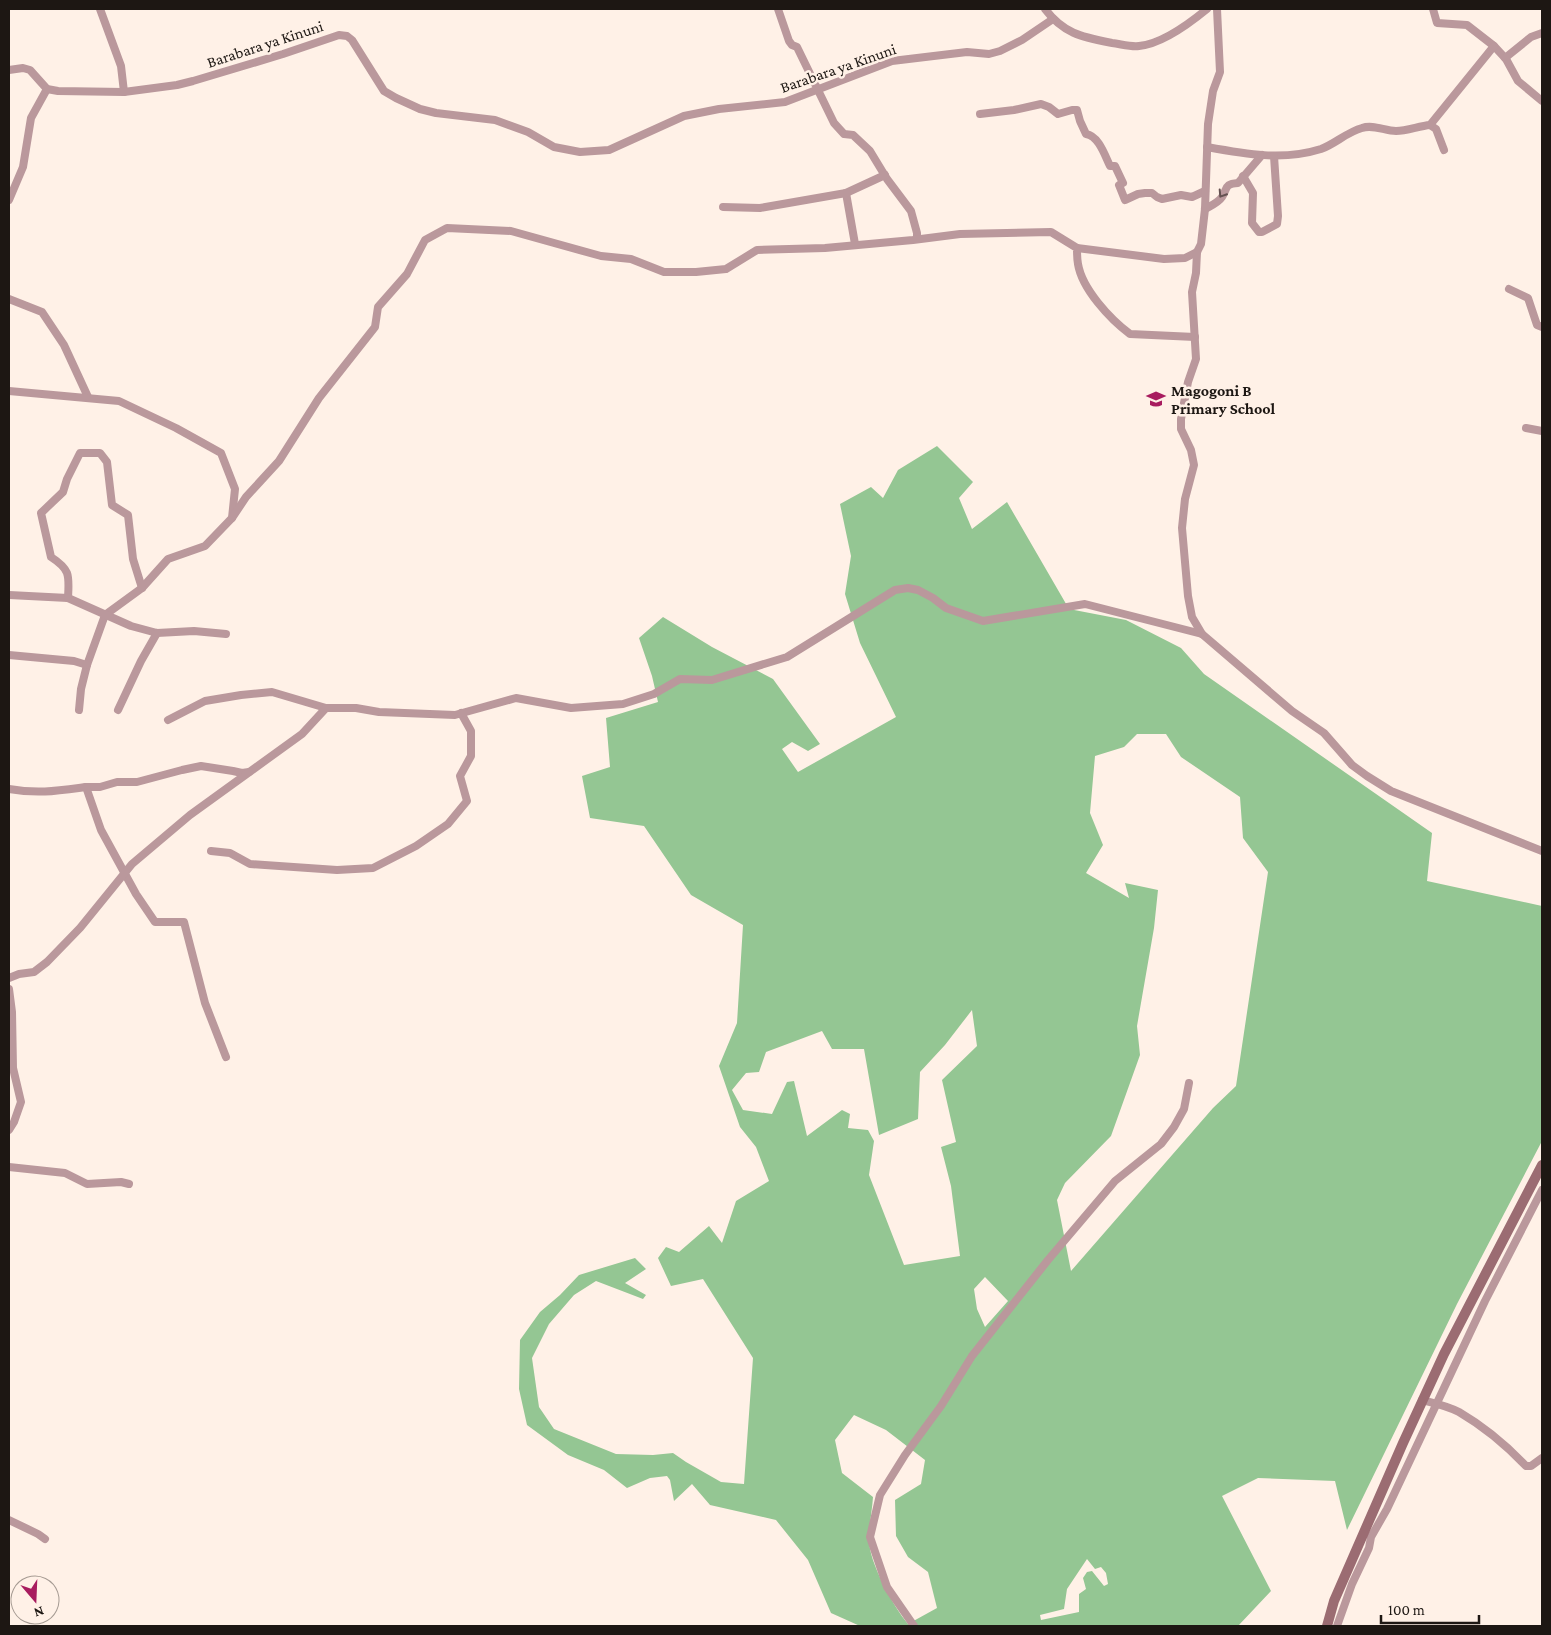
<svg xmlns="http://www.w3.org/2000/svg" width="1551" height="1635" font-family="'Crimson Pro',serif">
<style>
.forest{fill:#94c693;fill-rule:evenodd}
.lines{fill:none;stroke-linecap:round;stroke-linejoin:round}
.street{stroke:#ba989c;stroke-width:8}
.secondary{stroke:#9b6c72;stroke-width:10}
.oneway{stroke:#645151}
.labels{text-anchor:middle;dominant-baseline:central;stroke-width:5;stroke-linejoin:round;paint-order:stroke}
.street-label{font-size:16px;fill:#1d1713;stroke:#fff1e7}
.poi-label{font-size:16px;font-weight:bold;fill:#1d1713;stroke:#fff1e7;text-anchor:start}
</style>
<rect width="100%" height="100%" fill="#fff1e7"/>
<path class="forest" d="M937 446 973 482 959 498 972 529 1007 502 1069 609 1126 620 1181 648 1204 674 1432 833 1427 881 1542 906V1141L1457 1304 1347 1530 1335 1481 1258 1478 1222 1496 1271 1591 1238 1626H860L831 1613 808 1560 776 1520 710 1505 692 1484 674 1501 670 1480 667 1476 650 1478 627 1488 604 1470 568 1455 527 1425 519 1389 520 1340 540 1312 560 1295 579 1275 635 1258 646 1269 625 1283 646 1295 643 1299 596 1281 574 1295 549 1324 532 1358 539 1407 554 1429 616 1454 653 1455 673 1453 686 1462 721 1482 744 1484 753 1358 703 1279 671 1286 658 1258 666 1247 679 1252 709 1226 722 1243 736 1201 769 1181 756 1147 740 1127 719 1066 737 1023 743 925 691 895 644 826 590 818 582 776 610 767 606 718 658 702 652 676 639 638 663 617 712 647 773 679 820 744 808 751 792 742 782 749 798 772 896 717 860 643 845 594 851 556 840 504 871 487 883 498 898 470ZM1137 734H1166L1181 757 1240 797 1243 838 1268 872 1236 1086 1213 1108 1071 1271 1057 1200 1065 1183 1111 1136 1140 1055 1137 1026 1154 928 1158 890 1125 883 1129 898 1086 873 1103 845 1090 813 1095 756 1124 747ZM972 1010 977 1046 942 1080 956 1142 941 1147 951 1186 960 1256 904 1265 869 1175 874 1141 868 1130 848 1128 850 1114 842 1110 807 1136 794 1081 787 1082 772 1114 743 1110 732 1090 746 1073 759 1072 766 1052 822 1031 832 1049H864L879 1135 918 1119 920 1072 945 1045ZM985 1277 1008 1301 985 1327 977 1309 974 1289ZM854 1415 886 1430 925 1460 921 1484 895 1500 896 1536 908 1557 928 1572 937 1608 908 1624C893 1606 869 1562 869 1540 869 1526 872 1511 873 1497L842 1473 835 1440ZM1087 1559 1095 1569 1101 1567 1106 1573 1108 1584 1104 1586 1092 1571 1087 1572 1083 1578 1086 1589 1079 1594V1612L1041 1620 1040 1615 1064 1609 1067 1589Z"/>
<g class="lines">
<g class="street">
<path d="M100 9 121 66 124 92"/>
<path d="M778 9 789 41 792 45 797 47 834 123 844 134 853 135 870 151 887 179 911 211 917 233V239"/>
<path d="M1045 9C1064 34 1082 37 1112 43 1121 44 1130 47 1139 46 1161 44 1190 23 1207 9"/>
<path d="M1433 9 1437 23 1467 25 1494 46 1506 59 1518 81 1542 101"/>
<path d="M1505 58 1531 37 1542 33"/>
<path d="M9 70 23 68 30 70 47 89 58 91 124 92 177 85 193 81 283 54 339 35 347 36 352 40 384 91 396 98 420 109 436 113 495 120 528 132 554 147 580 152 609 150 684 116 719 109 785 102 892 61 967 52 989 54 1000 51 1022 40 1053 19"/>
<path d="M980 114 1014 110 1041 104 1049 107 1058 114 1072 110H1077L1080 121 1086 134C1099 136 1105 156 1110 166H1115L1123 183 1119 185 1125 200 1138 194 1145 193H1152L1157 197 1162 199 1181 195 1192 197 1205 191"/>
<path d="M1430 125 1436 129 1444 150"/>
<path d="M1207 147C1245 154 1283 161 1321 149 1335 144 1347 132 1362 128 1373 124 1385 131 1396 131 1407 131 1419 126 1430 125L1494 46"/>
<path d="M1243 176 1253 193 1252 223 1259 232H1262L1277 224 1278 216 1274 156"/>
<path d="M846 193 855 244"/>
<path d="M9 200 23 167 31 118 47 89"/>
<path d="M723 207 760 208 846 193 885 175"/>
<path d="M1205 209C1210 206 1218 203 1222 197 1228 188 1224 184 1238 183L1262 155"/>
<path d="M1077 248 1164 259 1185 258 1197 252"/>
<path d="M1509 289 1528 298 1537 325 1542 327"/>
<path d="M9 299 42 312 64 345 88 397"/>
<path d="M9 391 119 401 176 428 221 453 235 489 232 518 205 546 168 559 142 588 105 615 87 665 81 689 79 710"/>
<path d="M1526 428 1542 431"/>
<path d="M232 518 246 497 279 461 319 398 375 327 378 307 407 274 425 240 447 228 511 231 601 256 631 259 664 272H696L726 269 757 250 825 248 913 240 960 234 1051 232 1077 248C1077 253 1077 259 1078 264 1082 289 1110 319 1130 334L1195 337"/>
<path d="M9 595 68 598 131 626 157 633 194 631 226 634"/>
<path d="M68 598C69 576 71 570 51 557L41 513 63 492 67 479 80 453H100L107 462 112 505 128 515 133 559 142 588"/>
<path d="M1202 634 1192 617 1188 596 1182 528 1185 499 1194 465 1191 450 1181 429V419L1188 382 1196 359 1192 292 1196 273 1197 252 1201 244 1205 209 1208 124 1213 91 1220 72 1217 9"/>
<path d="M9 655 74 661 87 665"/>
<path d="M118 710 141 661 157 633"/>
<path d="M168 720 205 701 241 695 272 692 326 708"/>
<path d="M86 787H100L117 782H137L182 770 201 766 233 771 242 773 249 772"/>
<path d="M9 789C38 794 56 791 86 787L101 830 136 894 155 922H184L205 1003 226 1057"/>
<path d="M211 851 230 853 250 864 337 870 373 868 416 846 448 824 467 801 460 776 471 756V731L461 713"/>
<path d="M9 978 19 974 34 972 47 962 80 928 132 864 190 815 302 734 326 708H356L379 712 455 715 516 698 571 708 623 704 654 694 680 679 712 680 787 657 895 590 908 588 918 590 933 598 946 608 983 621 1085 604 1202 634 1292 711 1324 733 1352 765 1367 776 1391 791 1542 851"/>
<path d="M9 989 12 1012 13 1068 21 1102 14 1122 9 1130"/>
<path d="M9 1167 65 1173 87 1184 121 1182 129 1184"/>
<path d="M1422 1400C1434 1403 1448 1406 1459 1412 1483 1426 1507 1446 1526 1466H1531L1542 1458"/>
<path d="M9 1520 38 1534 45 1539"/>
<path d="M914 1626 887 1587 870 1537 880 1495 905 1455 941 1406 972 1356 1048 1260 1115 1181 1161 1144 1174 1127 1184 1109 1189 1083"/>
<path d="M1337 1626 1352 1584 1369 1548 1371 1537 1387 1509 1485 1301 1542 1190"/>
</g>
<path class="secondary" d="M1327 1626 1334 1601 1403 1443 1444 1354 1542 1165"/>
</g>
<defs><path id="oneway-chevron" d="M-2-3.5L2.5 0L-2 3.5" fill="none" stroke-width="1.6" stroke-linecap="round" stroke-linejoin="round" transform="scale(1.25)"/></defs>
<use class="oneway" href="#oneway-chevron" transform="translate(1222 194) rotate(123)"/>
<defs>
<g id="school-bare" transform="scale(1.5)"><path d="M0-5L7-2L0 1L-7-2ZM-4 1L0 2.5L4 1V4Q0 6-4 4Z" fill="#a81c5f" stroke="#fff1e7" stroke-width="2.5" paint-order="stroke"/></g>
</defs>
<g fill-rule="evenodd">
<use href="#school-bare" x="1156" y="399"/>
</g>
<g class="labels">
<g class="street-label">
<text transform="translate(265 44) rotate(-18)">Barabara ya Kinuni</text>
<text transform="translate(838 68) rotate(-19)">Barabara ya Kinuni</text>
</g>
<g class="poi-label">
<text x="1171" y="390">Magogoni B<tspan x="1171" dy="18">Primary School</tspan></text>
</g>
</g>
<rect width="1551" height="1635" fill="none" stroke="#1d1713" stroke-width="20"/>
<g transform="translate(35 1600) rotate(161)"><circle r="24" fill="#fff1e7" stroke="#a59a92"/>
<path d="M0-4L9 19L0 12L-9 19Z" fill="#a81c5f"/>
<text y="-8" font-size="14" font-weight="bold" text-anchor="middle" fill="#1d1713">N</text>
</g>
<path d="M1381 1615v8h98v-8" fill="none" stroke="#1d1713" stroke-width="2.5"/>
<text x="1388" y="1615" font-size="15" fill="#1d1713" stroke="#fff1e7" stroke-width="4" paint-order="stroke">100 m</text>
</svg>
